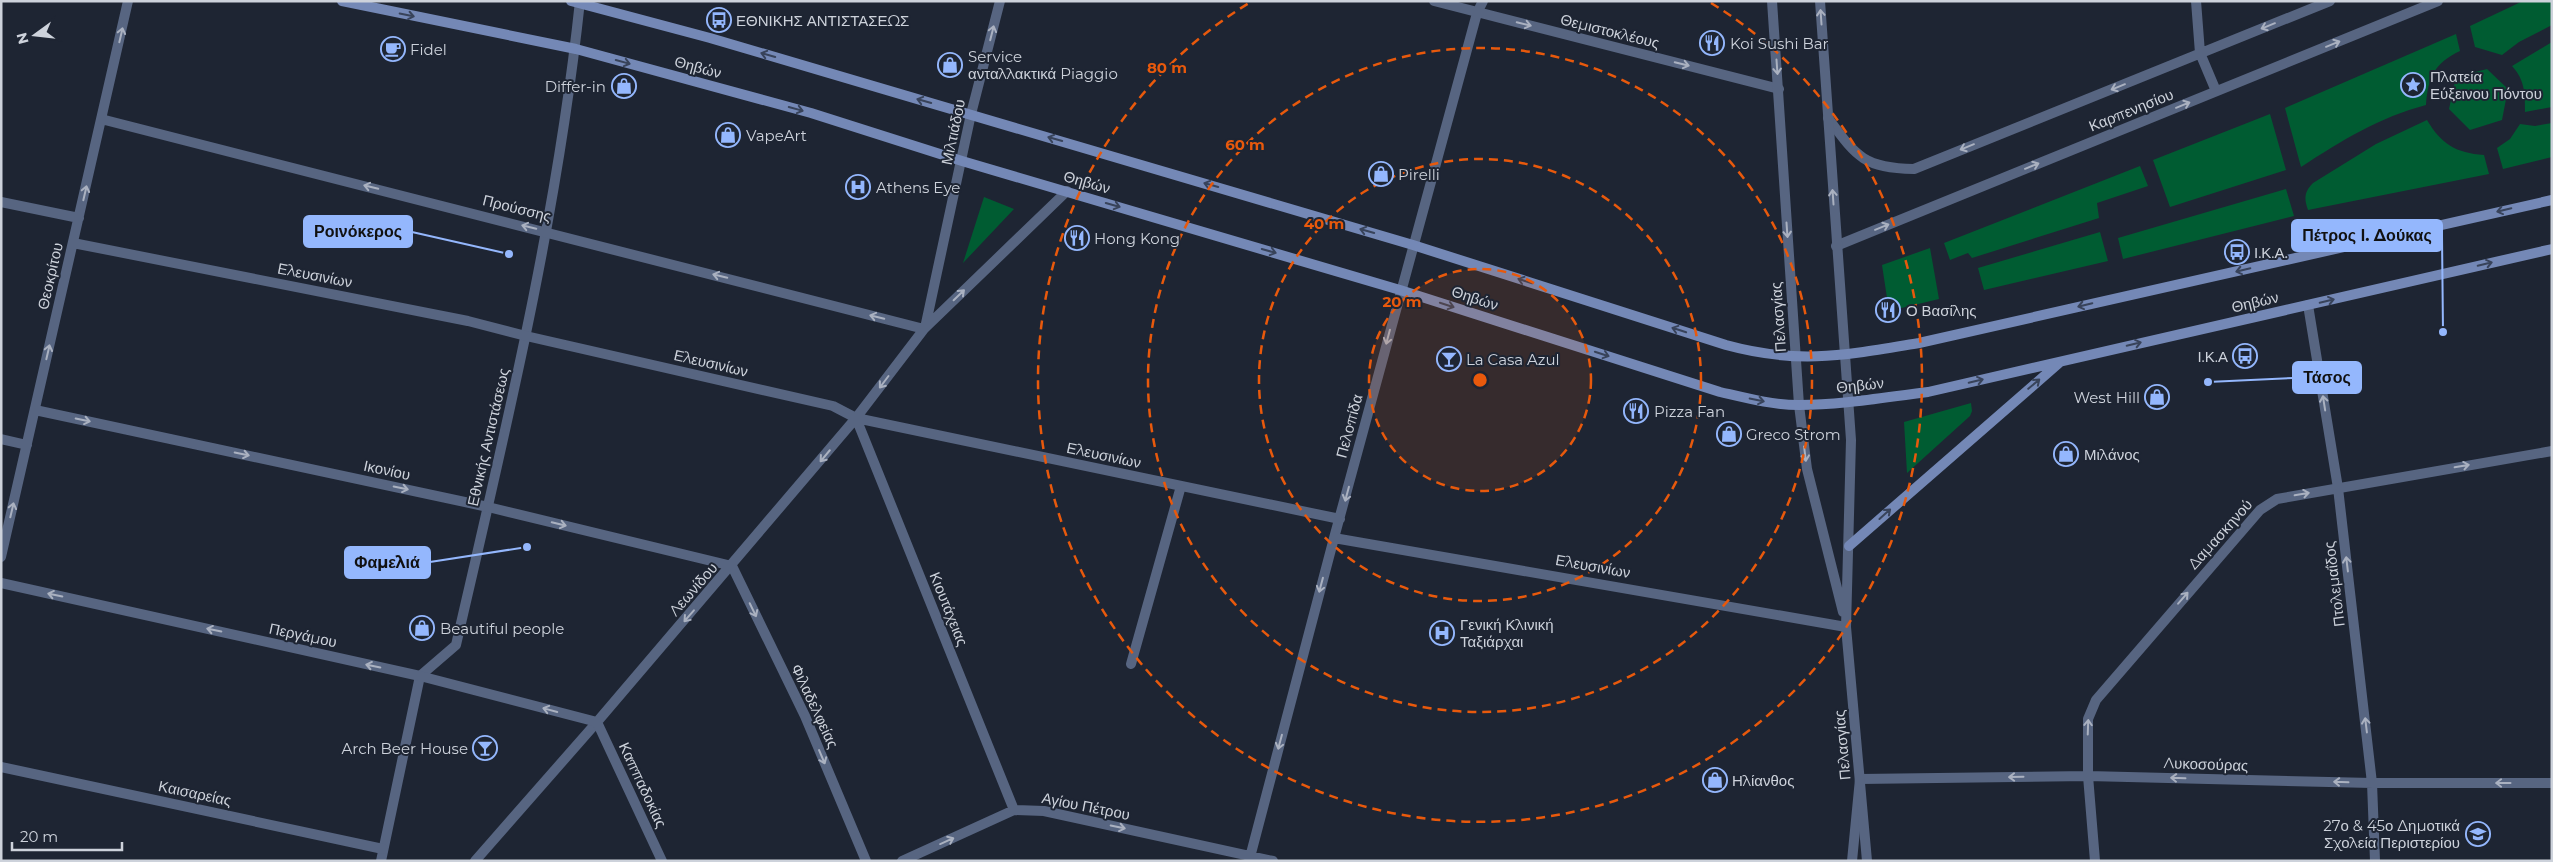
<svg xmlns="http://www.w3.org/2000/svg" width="2553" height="862" font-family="Montserrat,sans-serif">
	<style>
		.green { fill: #005c32 }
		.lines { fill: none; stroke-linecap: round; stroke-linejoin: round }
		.pedestrian { stroke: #576581; stroke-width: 10 }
		.minor { stroke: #576581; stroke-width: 10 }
		.tertiary { stroke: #576581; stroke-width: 10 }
		.secondary { stroke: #7488b6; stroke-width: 10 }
		.oneway { stroke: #38435a }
		.oneway2 { stroke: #aab1c0 }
		.ring { fill: none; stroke: #e8590c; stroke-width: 2.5; stroke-dasharray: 9 6 }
		.labels { text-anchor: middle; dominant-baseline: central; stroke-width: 4; stroke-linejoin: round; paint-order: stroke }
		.poi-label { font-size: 15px; fill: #cdd2db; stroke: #1e2533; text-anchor: start }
		.street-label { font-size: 15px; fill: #cdd2db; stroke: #1e2533 }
		.centre { fill: #e8590c; stroke: #1e2533; stroke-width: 2.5 }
		.ring-label { font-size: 15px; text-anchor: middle; font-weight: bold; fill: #e8590c; stroke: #1e2533; stroke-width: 4; stroke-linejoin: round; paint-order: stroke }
		.leader { fill: none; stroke: #94b7fd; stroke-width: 2 }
		.callout-dot { fill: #94b7fd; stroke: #1e2533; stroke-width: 2 }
		.callout { fill: #94b7fd; stroke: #94b7fd; stroke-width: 2 }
		.callout-label { font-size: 16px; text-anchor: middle; font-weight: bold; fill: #111 }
	</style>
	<rect width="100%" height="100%" fill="#1e2533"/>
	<path class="green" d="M2523,1h29v24l-33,17 -17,13 -27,-8 -5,-21z
		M2456,34l4,17c-26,12 -32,27 -34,54 -46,12 -85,36 -125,62l-16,-59z
		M2552,42v65l-27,5c0,-18 0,-32 -13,-46z
		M2487,69l21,20 -6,31 -32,10 -21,-21 7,-32z
		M2270,114l16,56 -116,37 -17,-47z
		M2427,120c14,24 29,33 57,35l5,19 -181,36c-4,-11 -4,-18 5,-27l63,-39z
		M2552,123v34l-49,12 -6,-21 13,-9 10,-15 15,2z
		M2140,166l8,20 -51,17 2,15 -127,40 -4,-5 -18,7 -6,-17z
		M2286,189l8,27 -171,43 -5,-21z
		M984,197l30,12 -51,54z
		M2100,232l8,29 -124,29 -6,-22z
		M1930,248l9,51 -50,12 -7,-46z
		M1971,403l1,8 -2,5 -63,57 -3,-51z"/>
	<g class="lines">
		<path class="pedestrian" d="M381,861l39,-185 36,-31c49,-213 101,-426 124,-644
			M475,861l122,-139"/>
		<path class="minor" d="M1434,1l345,88
			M2196,1l4,52 16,38
			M1828,118c28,38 35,50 86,51l416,-168
			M101,119l823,210
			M1,202l78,16
			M73,243l395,78 58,15 307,70 23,12 484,101
			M1836,246l602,-245
			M2308,305l30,183 34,295 3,78
			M925,328l46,-214 29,-113
			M35,410l453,97 244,59
			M856,418l158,392
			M1,439l26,6
			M1334,538l512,89
			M1,557l127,-556
			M732,566l73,150 61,145
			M1,583l419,93 177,46
			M1131,664l50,-178
			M597,722l259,-304 68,-89 143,-138
			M597,722l65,139
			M1,767l382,82
			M902,861l112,-51 30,1 229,50
			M1249,861l85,-323 143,-525 6,-12
			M1852,861l8,-82 228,-3 284,7h180
			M2095,861l-7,-85v-57l8,-19 164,-190 17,-11 275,-48"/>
		<path class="tertiary" d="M1772,1l27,404 8,64 36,143
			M1820,1l31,439 -5,187 21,234"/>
		<path class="secondary" d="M342,1l234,48 235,64 151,48 438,129 320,102c26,6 52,13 79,13 43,0 87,-8 129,-13l624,-143
			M571,1l139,37 703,207 313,100c73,20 120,10 193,-2l633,-143
			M1849,546l210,-183"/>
	</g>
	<defs><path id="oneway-shaft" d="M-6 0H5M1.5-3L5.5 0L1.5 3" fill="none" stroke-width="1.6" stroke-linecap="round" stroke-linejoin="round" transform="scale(1.25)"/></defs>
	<g class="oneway">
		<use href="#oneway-shaft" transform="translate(407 15) rotate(12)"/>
		<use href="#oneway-shaft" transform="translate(768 55) rotate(-164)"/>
		<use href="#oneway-shaft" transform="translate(623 62) rotate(15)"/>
		<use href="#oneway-shaft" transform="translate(924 101) rotate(-164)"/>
		<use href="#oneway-shaft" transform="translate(796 109) rotate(15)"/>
		<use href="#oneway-shaft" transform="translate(1055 139) rotate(-164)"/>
		<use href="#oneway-shaft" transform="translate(1211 185) rotate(-164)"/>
		<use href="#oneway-shaft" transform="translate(1113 205) rotate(16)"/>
		<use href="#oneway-shaft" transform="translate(2504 210) rotate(167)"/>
		<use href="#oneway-shaft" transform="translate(1367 231) rotate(-164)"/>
		<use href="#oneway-shaft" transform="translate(1269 251) rotate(16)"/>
		<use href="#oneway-shaft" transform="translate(2485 264) rotate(-13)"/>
		<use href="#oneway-shaft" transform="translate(2243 270) rotate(167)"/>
		<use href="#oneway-shaft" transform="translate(1525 281) rotate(-162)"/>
		<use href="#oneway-shaft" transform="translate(2327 301) rotate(-13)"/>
		<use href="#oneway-shaft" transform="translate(1447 305) rotate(18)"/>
		<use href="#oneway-shaft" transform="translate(2085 305) rotate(167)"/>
		<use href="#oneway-shaft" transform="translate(1679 330) rotate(-162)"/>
		<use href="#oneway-shaft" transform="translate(2134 344) rotate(-13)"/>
		<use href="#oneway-shaft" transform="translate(1602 354) rotate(18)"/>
		<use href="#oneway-shaft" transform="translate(1976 381) rotate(-13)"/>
		<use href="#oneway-shaft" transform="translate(2034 384) rotate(-40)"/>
		<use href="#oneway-shaft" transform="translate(1757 400) rotate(12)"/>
		<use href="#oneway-shaft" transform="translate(1885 514) rotate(-42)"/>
	</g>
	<g class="oneway2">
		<use href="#oneway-shaft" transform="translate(1821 17) rotate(-94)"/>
		<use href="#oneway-shaft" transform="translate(1524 24) rotate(14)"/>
		<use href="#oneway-shaft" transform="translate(2268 26) rotate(158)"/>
		<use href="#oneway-shaft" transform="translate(992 33) rotate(-76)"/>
		<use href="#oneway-shaft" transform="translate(121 35) rotate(-77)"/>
		<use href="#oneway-shaft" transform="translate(2333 44) rotate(-22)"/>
		<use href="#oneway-shaft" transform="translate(1682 64) rotate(14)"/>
		<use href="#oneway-shaft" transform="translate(1777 67) rotate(86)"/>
		<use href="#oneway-shaft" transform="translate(2118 87) rotate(158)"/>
		<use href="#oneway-shaft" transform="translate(2183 105) rotate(-22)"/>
		<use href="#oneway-shaft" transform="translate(1967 147) rotate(158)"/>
		<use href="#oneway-shaft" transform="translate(2032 166) rotate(-22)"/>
		<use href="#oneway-shaft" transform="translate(371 187) rotate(-166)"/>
		<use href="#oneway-shaft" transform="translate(85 193) rotate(-77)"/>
		<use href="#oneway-shaft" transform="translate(1833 197) rotate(-94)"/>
		<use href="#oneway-shaft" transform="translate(529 227) rotate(-166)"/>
		<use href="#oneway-shaft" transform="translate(1882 227) rotate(-22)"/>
		<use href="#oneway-shaft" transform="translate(1787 230) rotate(86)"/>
		<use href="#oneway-shaft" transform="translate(720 276) rotate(-166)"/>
		<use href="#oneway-shaft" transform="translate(959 295) rotate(-44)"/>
		<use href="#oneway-shaft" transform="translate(877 317) rotate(-166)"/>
		<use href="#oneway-shaft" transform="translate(1388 337) rotate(105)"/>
		<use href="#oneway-shaft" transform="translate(48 352) rotate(-77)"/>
		<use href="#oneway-shaft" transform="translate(884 382) rotate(127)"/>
		<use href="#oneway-shaft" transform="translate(2324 403) rotate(-99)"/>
		<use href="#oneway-shaft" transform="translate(83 420) rotate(12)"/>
		<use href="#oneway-shaft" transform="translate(242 454) rotate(12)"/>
		<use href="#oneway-shaft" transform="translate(1805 454) rotate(83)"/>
		<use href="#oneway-shaft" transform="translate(825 456) rotate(130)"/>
		<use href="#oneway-shaft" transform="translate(2462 466) rotate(-10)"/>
		<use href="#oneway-shaft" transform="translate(401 488) rotate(12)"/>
		<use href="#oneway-shaft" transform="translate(1347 494) rotate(105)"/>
		<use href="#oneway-shaft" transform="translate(2302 494) rotate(-10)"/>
		<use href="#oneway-shaft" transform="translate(12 510) rotate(-77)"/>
		<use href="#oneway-shaft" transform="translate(559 524) rotate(14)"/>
		<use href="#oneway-shaft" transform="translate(2347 564) rotate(-97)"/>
		<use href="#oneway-shaft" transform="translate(1321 585) rotate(105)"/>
		<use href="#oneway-shaft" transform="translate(55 595) rotate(-168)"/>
		<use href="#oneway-shaft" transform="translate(2183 598) rotate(-49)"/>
		<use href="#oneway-shaft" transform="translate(753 610) rotate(64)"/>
		<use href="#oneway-shaft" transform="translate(689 616) rotate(131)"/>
		<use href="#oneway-shaft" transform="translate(214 630) rotate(-168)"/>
		<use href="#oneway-shaft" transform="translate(373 666) rotate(-168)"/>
		<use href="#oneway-shaft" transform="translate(550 710) rotate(-165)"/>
		<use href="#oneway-shaft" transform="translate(2366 725) rotate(-97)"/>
		<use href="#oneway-shaft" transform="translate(2088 727) rotate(-88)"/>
		<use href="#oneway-shaft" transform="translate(1280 742) rotate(105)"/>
		<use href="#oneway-shaft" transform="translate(822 757) rotate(67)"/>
		<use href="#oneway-shaft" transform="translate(2016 777) rotate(179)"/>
		<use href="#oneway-shaft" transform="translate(2178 778) rotate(-178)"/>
		<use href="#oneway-shaft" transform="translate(2341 782) rotate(-178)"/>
		<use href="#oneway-shaft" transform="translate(2503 783) rotate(180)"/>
		<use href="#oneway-shaft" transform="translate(1118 827) rotate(12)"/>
		<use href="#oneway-shaft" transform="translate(947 841) rotate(-24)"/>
	</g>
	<circle cx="1480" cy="380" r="111" fill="#e8590c" fill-opacity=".12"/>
	<g class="ring">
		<circle cx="1480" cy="380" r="111"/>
		<circle cx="1480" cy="380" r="221"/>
		<circle cx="1480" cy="380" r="332"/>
		<path d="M1711 3A442 442 0 1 1 1249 3"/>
	</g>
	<defs>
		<symbol id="bus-ring" viewBox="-11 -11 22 22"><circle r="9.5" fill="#1e2533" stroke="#94b7fd" stroke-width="1.5"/><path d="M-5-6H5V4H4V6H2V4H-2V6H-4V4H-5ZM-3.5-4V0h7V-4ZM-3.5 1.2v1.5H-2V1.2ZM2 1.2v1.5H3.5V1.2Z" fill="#94b7fd"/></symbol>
		<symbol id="restaurant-ring" viewBox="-11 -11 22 22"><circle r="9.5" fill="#1e2533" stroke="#94b7fd" stroke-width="1.5"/><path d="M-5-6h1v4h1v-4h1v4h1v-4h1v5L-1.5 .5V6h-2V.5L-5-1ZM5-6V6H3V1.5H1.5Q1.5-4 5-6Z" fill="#94b7fd"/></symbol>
		<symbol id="cafe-ring" viewBox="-11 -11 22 22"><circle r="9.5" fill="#1e2533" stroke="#94b7fd" stroke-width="1.5"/><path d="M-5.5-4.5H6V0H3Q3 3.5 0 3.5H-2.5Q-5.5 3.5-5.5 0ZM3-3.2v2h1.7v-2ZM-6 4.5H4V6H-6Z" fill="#94b7fd"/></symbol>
		<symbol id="shop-ring" viewBox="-11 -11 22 22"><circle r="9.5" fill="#1e2533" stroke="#94b7fd" stroke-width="1.5"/><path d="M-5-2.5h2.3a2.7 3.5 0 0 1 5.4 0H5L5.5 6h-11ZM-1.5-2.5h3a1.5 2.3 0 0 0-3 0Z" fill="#94b7fd"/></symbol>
		<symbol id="sight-ring" viewBox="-11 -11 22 22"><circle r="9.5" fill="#1e2533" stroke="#94b7fd" stroke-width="1.5"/><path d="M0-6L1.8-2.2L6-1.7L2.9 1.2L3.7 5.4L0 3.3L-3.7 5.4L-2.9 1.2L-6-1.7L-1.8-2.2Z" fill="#94b7fd"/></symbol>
		<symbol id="hospital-ring" viewBox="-11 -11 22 22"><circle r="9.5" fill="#1e2533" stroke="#94b7fd" stroke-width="1.5"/><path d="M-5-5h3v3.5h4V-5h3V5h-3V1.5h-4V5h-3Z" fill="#94b7fd"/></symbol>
		<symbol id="bar-ring" viewBox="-11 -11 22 22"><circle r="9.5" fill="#1e2533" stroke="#94b7fd" stroke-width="1.5"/><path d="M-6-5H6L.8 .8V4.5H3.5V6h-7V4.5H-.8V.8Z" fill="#94b7fd"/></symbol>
		<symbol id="school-ring" viewBox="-11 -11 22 22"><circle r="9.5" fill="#1e2533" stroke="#94b7fd" stroke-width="1.5"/><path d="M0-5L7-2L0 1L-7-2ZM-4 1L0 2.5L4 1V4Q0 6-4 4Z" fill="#94b7fd"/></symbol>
	</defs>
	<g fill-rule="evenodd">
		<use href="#bus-ring" x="705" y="6" width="28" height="28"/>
		<use href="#restaurant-ring" x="1698" y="29" width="28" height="28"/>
		<use href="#cafe-ring" x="379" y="35" width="28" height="28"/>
		<use href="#shop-ring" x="936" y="51" width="28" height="28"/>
		<use href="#sight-ring" x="2399" y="71" width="28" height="28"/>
		<use href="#shop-ring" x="610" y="72" width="28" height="28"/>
		<use href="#shop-ring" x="714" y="121" width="28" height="28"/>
		<use href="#shop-ring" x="1367" y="160" width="28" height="28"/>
		<use href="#hospital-ring" x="844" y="173" width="28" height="28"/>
		<use href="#restaurant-ring" x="1063" y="224" width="28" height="28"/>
		<use href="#bus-ring" x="2223" y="238" width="28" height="28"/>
		<use href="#restaurant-ring" x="1874" y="296" width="28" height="28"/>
		<use href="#bus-ring" x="2231" y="342" width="28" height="28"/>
		<use href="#bar-ring" x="1435" y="345" width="28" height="28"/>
		<use href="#shop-ring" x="2143" y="383" width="28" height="28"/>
		<use href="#restaurant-ring" x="1622" y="397" width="28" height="28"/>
		<use href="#shop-ring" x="1715" y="420" width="28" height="28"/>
		<use href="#shop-ring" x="2052" y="440" width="28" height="28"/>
		<use href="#shop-ring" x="408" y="614" width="28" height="28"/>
		<use href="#hospital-ring" x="1428" y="619" width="28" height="28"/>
		<use href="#bar-ring" x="471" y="734" width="28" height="28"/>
		<use href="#shop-ring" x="1701" y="766" width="28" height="28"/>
		<use href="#school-ring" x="2464" y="820" width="28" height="28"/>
	</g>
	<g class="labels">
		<g class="poi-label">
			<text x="736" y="20">ΕΘΝΙΚΗΣ ΑΝΤΙΣΤΑΣΕΩΣ</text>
			<text x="1730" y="43">Koi Sushi Bar</text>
			<text x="410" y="49">Fidel</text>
			<text x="968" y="56">Service<tspan x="968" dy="17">ανταλλακτικά Piaggio</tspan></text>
			<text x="2430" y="76">Πλατεία<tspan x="2430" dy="17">Εύξεινου Πόντου</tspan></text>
			<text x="606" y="86" text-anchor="end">Differ-in</text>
			<text x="746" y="135">VapeArt</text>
			<text x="1398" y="174">Pirelli</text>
			<text x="876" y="187">Athens Eye</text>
			<text x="1094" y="238">Hong Kong</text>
			<text x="2254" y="252">Ι.Κ.Α.</text>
			<text x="1906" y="310">Ο Βασίλης</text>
			<text x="2228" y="356" text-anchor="end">Ι.Κ.Α</text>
			<text x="1466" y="359">La Casa Azul</text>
			<text x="2140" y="397" text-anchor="end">West Hill</text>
			<text x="1654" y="411">Pizza Fan</text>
			<text x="1746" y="434">Greco Strom</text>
			<text x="2084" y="454">Μιλάνος</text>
			<text x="1460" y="624">Γενική Κλινική<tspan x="1460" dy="17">Ταξιάρχαι</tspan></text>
			<text x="440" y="628">Beautiful people</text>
			<text x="468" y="748" text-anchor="end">Arch Beer House</text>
			<text x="1732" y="780">Ηλίανθος</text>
			<text x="2460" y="825" text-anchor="end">27ο &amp; 45ο Δημοτικά<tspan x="2460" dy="17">Σχολεία Περιστερίου</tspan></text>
		</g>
		<g class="street-label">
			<text transform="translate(1610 31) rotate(14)">Θεμιστοκλέους</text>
			<text transform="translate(698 67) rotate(15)">Θηβών</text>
			<text transform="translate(2131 110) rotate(-22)">Καρπενησίου</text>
			<text transform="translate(953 132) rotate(-78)">Μιλτιάδου</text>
			<text transform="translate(1087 182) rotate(16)">Θηβών</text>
			<text transform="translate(517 208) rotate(14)">Προύσσης</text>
			<text transform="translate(315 275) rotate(11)">Ελευσινίων</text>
			<text transform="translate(50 276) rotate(-77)">Θεοκρίτου</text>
			<text transform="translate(1475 298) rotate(18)">Θηβών</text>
			<text transform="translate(2255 302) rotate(-13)">Θηβών</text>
			<text transform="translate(1778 317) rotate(-94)">Πελασγίας</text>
			<text transform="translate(711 363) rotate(13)">Ελευσινίων</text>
			<text transform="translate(1860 385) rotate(-6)">Θηβών</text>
			<text transform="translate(1349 426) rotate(-75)">Πελοπίδα</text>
			<text transform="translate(488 437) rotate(-77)">Εθνικής Αντιστάσεως</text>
			<text transform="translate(1104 455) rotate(12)">Ελευσινίων</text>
			<text transform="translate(387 470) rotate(12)">Ικονίου</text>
			<text transform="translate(2220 534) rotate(-48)">Δαμασκηνού</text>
			<text transform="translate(1593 566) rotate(10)">Ελευσινίων</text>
			<text transform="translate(2334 584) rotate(-97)">Πτολεμαΐδος</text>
			<text transform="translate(693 589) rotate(-49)">Λεωνίδου</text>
			<text transform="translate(949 609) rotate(68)">Κιουτάχειας</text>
			<text transform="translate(303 635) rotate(12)">Περγάμου</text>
			<text transform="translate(815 706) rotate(65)">Φιλαδελφείας</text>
			<text transform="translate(1842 745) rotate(-95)">Πελασγίας</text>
			<text transform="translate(2206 764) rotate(2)">Λυκοσούρας</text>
			<text transform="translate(643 785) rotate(65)">Καππαδοκίας</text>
			<text transform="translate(195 793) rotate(12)">Καισαρείας</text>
			<text transform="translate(1086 806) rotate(11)">Αγίου Πέτρου</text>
		</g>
	</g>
	<circle cx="1480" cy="380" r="8" class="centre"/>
	<g class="ring-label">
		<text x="1167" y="73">80 m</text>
		<text x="1245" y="150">60 m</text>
		<text x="1324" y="229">40 m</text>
		<text x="1402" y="307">20 m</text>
	</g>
	<path class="leader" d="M509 254L412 232M2443 332L2442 236M2208 382L2293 378M527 547L430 562"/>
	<g class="callout-dot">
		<circle cx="509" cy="254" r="5"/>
		<circle cx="2443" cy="332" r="5"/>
		<circle cx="2208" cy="382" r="5"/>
		<circle cx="527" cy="547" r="5"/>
	</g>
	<g class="callout">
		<rect x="304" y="216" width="108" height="31" rx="5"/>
		<rect x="2292" y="220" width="150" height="31" rx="5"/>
		<rect x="2293" y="362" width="68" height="31" rx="5"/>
		<rect x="345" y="547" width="85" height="31" rx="5"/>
	</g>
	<g class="callout-label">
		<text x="358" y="237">Ροινόκερος</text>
		<text x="2367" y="241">Πέτρος Ι. Δούκας</text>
		<text x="2327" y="383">Τάσος</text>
		<text x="387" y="568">Φαμελιά</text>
	</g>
	<rect width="2553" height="862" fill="none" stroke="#cdd2db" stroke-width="5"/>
	<g transform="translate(35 35) rotate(255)" stroke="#1e2533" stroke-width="4" paint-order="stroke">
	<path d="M0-4L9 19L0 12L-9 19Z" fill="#cdd2db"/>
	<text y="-8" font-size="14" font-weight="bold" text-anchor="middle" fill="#cdd2db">N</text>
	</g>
	<path d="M12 842v8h110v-8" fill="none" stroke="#cdd2db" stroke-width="2.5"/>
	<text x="20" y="842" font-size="15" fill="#cdd2db" stroke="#1e2533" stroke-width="4" paint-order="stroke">20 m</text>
</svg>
